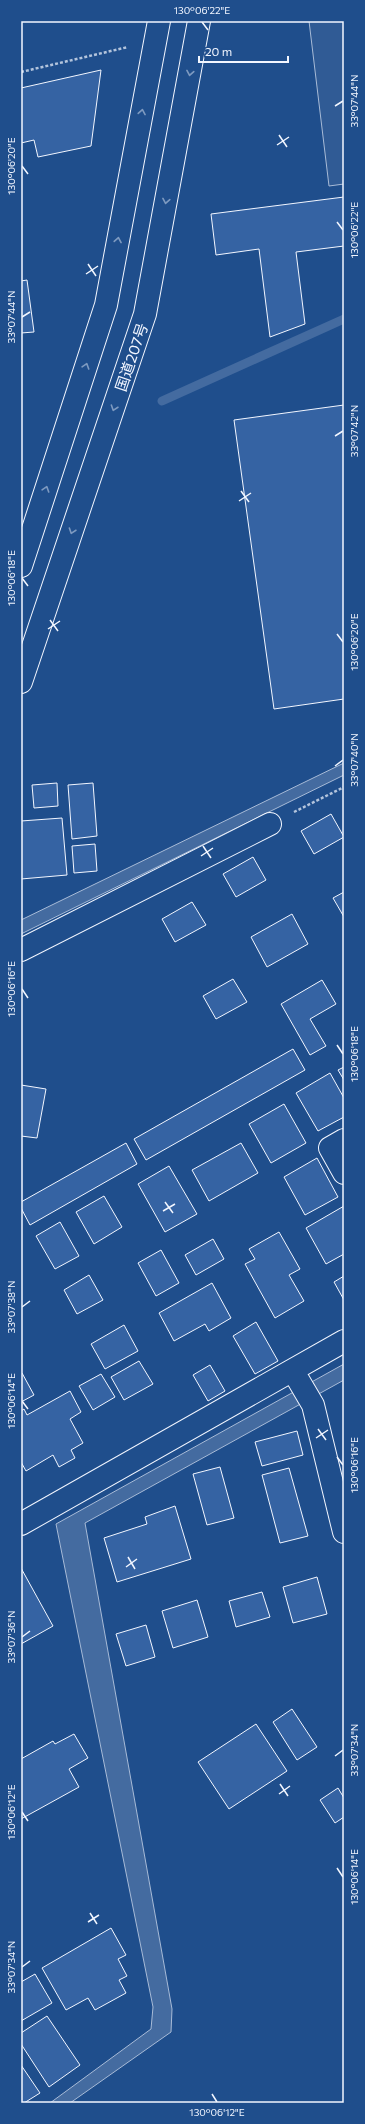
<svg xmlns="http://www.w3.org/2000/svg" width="365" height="2124" font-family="Commissioner,'Noto Sans JP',sans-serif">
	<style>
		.green { fill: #305b95; stroke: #a8bbd7 }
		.water { fill: #446ba0; stroke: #a8bbd7 }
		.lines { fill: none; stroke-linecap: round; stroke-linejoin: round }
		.stream { stroke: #446ba0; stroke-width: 9 }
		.building { fill: #3563a3; stroke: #f2f6ff }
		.minor-casing { stroke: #f2f6ff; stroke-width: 24 }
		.highway-casing { stroke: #f2f6ff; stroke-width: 24 }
		.path { stroke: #b3c4dc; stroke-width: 2.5; stroke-dasharray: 3 2; stroke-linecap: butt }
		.minor { stroke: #1f4e8c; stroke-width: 22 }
		.highway { stroke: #1f4e8c; stroke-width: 22 }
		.oneway { stroke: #7e9ac0 }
		.ticks { fill: none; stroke: #f2f6ff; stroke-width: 1.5 }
		.labels { text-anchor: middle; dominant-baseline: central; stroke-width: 3; stroke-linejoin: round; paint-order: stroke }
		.street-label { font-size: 15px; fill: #f2f6ff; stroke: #1f4e8c }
		.neatline { fill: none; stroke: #f2f6ff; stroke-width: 1.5 }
		.ticks-label { font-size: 10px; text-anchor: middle; fill: #f2f6ff }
	</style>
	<rect width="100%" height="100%" fill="#1f4e8c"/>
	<path class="green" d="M309,21h35v163l-15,2z"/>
	<path class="water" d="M344,763v12l-323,159v-14z
		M344,1364v16l-259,143 87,486 -1,23 -101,71h-20l101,-74 2,-22 -97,-483z"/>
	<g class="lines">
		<path class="stream" d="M162,401l182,-82"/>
	</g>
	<path class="building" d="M101,70l-10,76 -53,11 -4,-17 -13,3v-55z
		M344,197v49l-48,6 9,72 -35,13 -11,-88 -43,6 -5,-41z
		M27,280l7,52 -13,1v-52z
		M344,405v294l-70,10 -40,-289z
		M57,783l1,23 -24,2 -2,-23z
		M93,783l4,53 -25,3 -4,-54z
		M331,814l13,23 -30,17 -13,-23z
		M62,818l5,57 -46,4v-58z
		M95,844l2,27 -23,2 -2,-27z
		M253,857l13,23 -30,17 -13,-23z
		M344,892v25l-11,-19z
		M192,902l14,23 -31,17 -13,-23z
		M292,914l16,30 -41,23 -16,-30z
		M233,979l14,23 -31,17 -13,-23z
		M322,980l14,24 -26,15 16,27 -16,9 -29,-51z
		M293,1049l12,21 -159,90 -12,-21z
		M344,1067v13l-6,-10z
		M330,1073l14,25v19l-26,14 -22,-38z
		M21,1085l25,4 -9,49 -16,-2z
		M284,1104l22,39 -35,20 -22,-39z
		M126,1143l11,21 -107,61 -9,-17v-6z
		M241,1143l17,30 -49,28 -17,-31z
		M317,1158l21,39 -33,18 -21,-38z
		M169,1166l28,48 -32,18 -27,-48z
		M104,1196l18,31 -28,17 -18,-32z
		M344,1206v48l-18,10 -20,-36z
		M60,1222l19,34 -24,13 -19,-33z
		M279,1232l21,37 -11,6 15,26 -29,17 -30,-54 10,-5 -6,-10z
		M213,1239l11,20 -28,16 -11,-20z
		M161,1250l18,33 -23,13 -18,-33z
		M89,1275l14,25 -26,14 -13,-24z
		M344,1276v24l-10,-18z
		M212,1283l19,35 -22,13 -4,-7 -31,17 -15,-28z
		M256,1322l22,39 -23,13 -22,-38z
		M124,1325l14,26 -33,18 -14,-25z
		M139,1361l14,23 -29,16 -13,-23z
		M210,1365l15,26 -17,10 -15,-26z
		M22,1373l12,22 -13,7v-28z
		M101,1374l14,23 -22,13 -14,-24z
		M70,1391l11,21 -11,7 13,24 -12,7 4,8 -16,9 -6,-12 -27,16 -5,-9v-51l3,-2 3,6z
		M297,1431l6,24 -41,11 -7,-24z
		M220,1467l14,51 -27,7 -14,-51z
		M289,1468l19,68 -28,7 -18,-68z
		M175,1506l16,53 -74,23 -13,-44 43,-14 -2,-7z
		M21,1568l32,58 -32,18z
		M317,1577l10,37 -34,9 -10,-36z
		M262,1592l8,25 -34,10 -7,-26z
		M197,1600l11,37 -35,11 -11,-37z
		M146,1625l9,32 -29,9 -10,-32z
		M292,1709l25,38 -20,13 -24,-38z
		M256,1724l31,47 -58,38 -31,-47z
		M74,1734l14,24 -19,11 10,18 -58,32v-60l32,-18 2,3z
		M338,1788l6,10v19l-9,6 -15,-23z
		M111,1928l15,27 -8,4 9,17 -8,4 7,13 -31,17 -7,-12 -22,12 -24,-42z
		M35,1974l17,29 -31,18v-39z
		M47,2016l33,49 -31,22 -28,-43v-11z
		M21,2065l19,28 -16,10h-3z"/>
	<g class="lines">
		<defs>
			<path id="minor" d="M21,950l249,-126
				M344,1140l-14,8 14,25
				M293,1371l20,34 31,127
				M21,1524l323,-183"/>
			<path id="highway" d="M21,566l85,-261 53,-284
				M21,682l124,-368 54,-293"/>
		</defs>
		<use href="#minor" class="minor-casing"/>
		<use href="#highway" class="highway-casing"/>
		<path class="path" d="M21,72l107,-25
			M294,812l50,-25"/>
		<use href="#minor" class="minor"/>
		<use href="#highway" class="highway"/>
	</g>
	<defs><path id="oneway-chevron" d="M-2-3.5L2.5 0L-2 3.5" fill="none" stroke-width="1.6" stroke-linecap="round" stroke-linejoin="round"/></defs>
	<g class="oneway">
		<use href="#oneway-chevron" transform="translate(190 73) rotate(100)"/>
		<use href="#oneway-chevron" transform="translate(142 112) rotate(-80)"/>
		<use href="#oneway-chevron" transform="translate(166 201) rotate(100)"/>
		<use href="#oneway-chevron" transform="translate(118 240) rotate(-80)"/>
		<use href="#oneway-chevron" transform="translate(86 366) rotate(-72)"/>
		<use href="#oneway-chevron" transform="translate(114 408) rotate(109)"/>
		<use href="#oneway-chevron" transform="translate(46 489) rotate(-72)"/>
		<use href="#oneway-chevron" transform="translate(72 531) rotate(109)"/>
	</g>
	<path class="ticks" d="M202,22l6,8M335,106l8,-5M279,135l8,12M277,145l12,-8M22,166l6,8M337,222l6,8M88,264l8,12M86,274l12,-8M22,317l8,-5M335,436l8,-5M241,491l8,11M239,501l12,-8M22,578l6,8M50,620l8,11M48,629l12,-8M337,634l6,8M335,766l8,-6M203,846l8,12M201,856l12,-8M22,989l6,9M337,1045l6,9M165,1202l8,11M163,1211l12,-7M22,1307l8,-6M22,1401l6,8M318,1429l8,11M316,1438l12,-8M337,1457l6,8M128,1557l7,12M126,1567l11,-8M22,1637l8,-6M335,1756l8,-6M280,1784l8,12M279,1794l11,-8M22,1812l6,9M337,1868l6,9M90,1913l7,11M88,1922l11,-7M22,1967l8,-6M212,2094l5,8"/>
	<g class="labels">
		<g class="street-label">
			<text transform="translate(131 357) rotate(-71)">国道207号</text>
		</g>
	</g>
	<rect width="365" height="2124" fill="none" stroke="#1f4e8c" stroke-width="44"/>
	<path d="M199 56v6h89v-6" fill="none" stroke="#f2f6ff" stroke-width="2"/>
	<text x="205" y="56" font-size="12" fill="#f2f6ff" stroke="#1f4e8c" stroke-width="3" paint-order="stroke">20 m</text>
	<rect x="22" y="22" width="321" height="2080" class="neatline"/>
	<g class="ticks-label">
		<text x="202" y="14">130°06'22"E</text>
		<text transform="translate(354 101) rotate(-90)" y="4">33°07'44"N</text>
		<text transform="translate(11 166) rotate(-90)" y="4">130°06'20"E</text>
		<text transform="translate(354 230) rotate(-90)" y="4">130°06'22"E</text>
		<text transform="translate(11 317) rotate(-90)" y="4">33°07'44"N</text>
		<text transform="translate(354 431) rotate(-90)" y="4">33°07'42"N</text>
		<text transform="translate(11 578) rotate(-90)" y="4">130°06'18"E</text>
		<text transform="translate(354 642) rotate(-90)" y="4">130°06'20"E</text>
		<text transform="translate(354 760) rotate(-90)" y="4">33°07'40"N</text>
		<text transform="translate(11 989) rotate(-90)" y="4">130°06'16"E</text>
		<text transform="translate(354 1054) rotate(-90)" y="4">130°06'18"E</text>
		<text transform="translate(11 1307) rotate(-90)" y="4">33°07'38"N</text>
		<text transform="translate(11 1401) rotate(-90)" y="4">130°06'14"E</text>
		<text transform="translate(354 1465) rotate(-90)" y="4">130°06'16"E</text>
		<text transform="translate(11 1637) rotate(-90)" y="4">33°07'36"N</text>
		<text transform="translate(354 1750) rotate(-90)" y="4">33°07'34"N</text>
		<text transform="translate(11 1812) rotate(-90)" y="4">130°06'12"E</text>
		<text transform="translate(354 1877) rotate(-90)" y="4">130°06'14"E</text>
		<text transform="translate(11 1967) rotate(-90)" y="4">33°07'34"N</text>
		<text x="217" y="2116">130°06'12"E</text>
	</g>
</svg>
